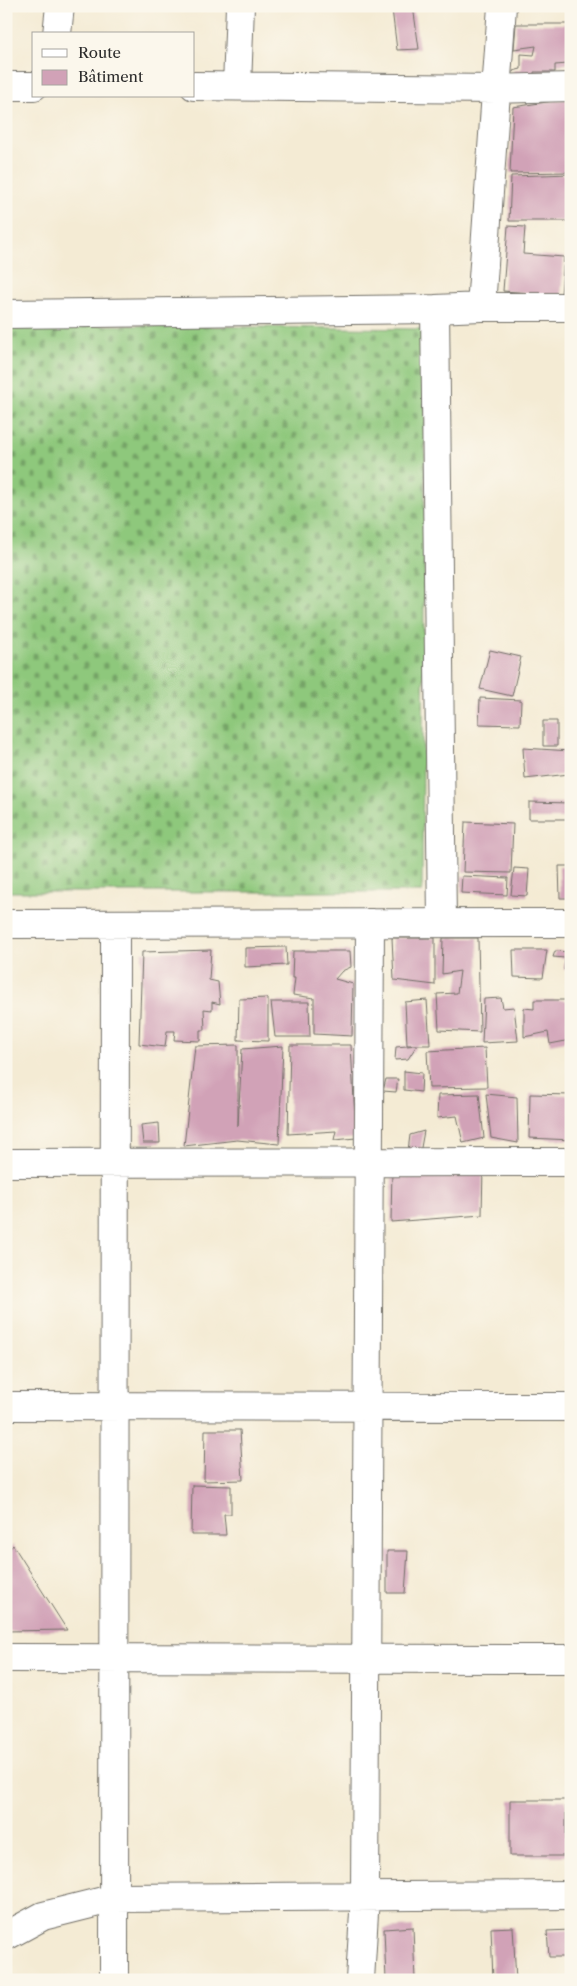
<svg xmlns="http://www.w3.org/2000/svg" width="577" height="1986" font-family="'Libre Caslon Text',serif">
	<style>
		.cemetery { fill: url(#cemetery-stones); stroke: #5c7a54 }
		.building { fill: #d1a2b7 }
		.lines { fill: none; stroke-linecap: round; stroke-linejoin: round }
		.minor-casing { stroke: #716e66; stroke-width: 30 }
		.minor { stroke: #fff; stroke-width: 28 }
	</style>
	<defs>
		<pattern id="cemetery-stones" width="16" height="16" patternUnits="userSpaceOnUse" patternTransform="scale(1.25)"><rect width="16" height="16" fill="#8ec87c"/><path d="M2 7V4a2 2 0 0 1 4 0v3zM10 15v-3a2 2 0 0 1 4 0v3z" fill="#74a366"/></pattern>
	</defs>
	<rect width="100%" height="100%" fill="#fbf7ec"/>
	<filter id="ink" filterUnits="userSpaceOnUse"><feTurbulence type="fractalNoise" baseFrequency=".02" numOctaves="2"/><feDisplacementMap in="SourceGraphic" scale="10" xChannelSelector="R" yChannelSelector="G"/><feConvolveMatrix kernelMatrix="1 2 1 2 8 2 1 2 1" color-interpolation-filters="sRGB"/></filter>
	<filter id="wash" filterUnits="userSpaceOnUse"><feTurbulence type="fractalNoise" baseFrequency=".0096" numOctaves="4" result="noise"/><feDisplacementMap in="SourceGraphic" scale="20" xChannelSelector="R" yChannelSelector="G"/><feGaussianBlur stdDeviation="1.12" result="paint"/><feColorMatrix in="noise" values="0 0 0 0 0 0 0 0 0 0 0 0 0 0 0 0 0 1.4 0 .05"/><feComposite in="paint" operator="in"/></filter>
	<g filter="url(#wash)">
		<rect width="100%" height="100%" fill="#f4ebd4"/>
		<path class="cemetery" d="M6,324l420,5 -4,563h-416z"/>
		<g id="blocks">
			<path class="building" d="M403,6h10l6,43 -22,1 -5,-41z
				M516,24h55l-3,40 -13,1v7h-21l1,11 -21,-3 -1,-9 8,-2v-15l13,1 2,-9 -22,3z
				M567,99l4,29v44l-61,1 3,-66z
				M571,174v47h-62l2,-45z
				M508,226l17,1 -2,27 41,3 -3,38 -58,-4z
				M490,650l31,7 -9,39 -32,-7z
				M480,698l41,2 -1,25 -41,-1z
				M543,721h14v25h-14z
				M523,748l48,3v30h-2v-7l-44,5z
				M529,802l42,1v16h-42z
				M465,822l48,2 -2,49 -48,-1z
				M559,866h11l1,32h-11z
				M514,868l15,1 -2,27 -16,-1z
				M462,876l46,2 -1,17 -46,-2z
				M392,938h43v47l-41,-5z
				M443,938h35l2,94 -41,-2 -2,-36 20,-1 3,-22 -18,3z
				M286,947l1,18 -42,2v-19z
				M211,950l-2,30 9,2 2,22 -8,-2v8l-8,-1 1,21h-5v11l-26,-1 1,-9h-8l-2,16 -26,-3 3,-92z
				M513,950h34l-4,28 -29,-1z
				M293,951h57l1,16 -9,4 -7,8 18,5 -1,52 -38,-2v-36l-21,-3 2,-17h-3z
				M555,951l16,1v17l-7,1 1,-12 -12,-1z
				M268,998v43l-30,-1 1,-41z
				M501,998l2,10 11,-1 4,34 -36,2 2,-44z
				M427,1000l3,45h-23l-2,-43z
				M534,1000h37v40l-21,4 -2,-12 -24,5v-29l10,1z
				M271,1002h38l1,35h-35z
				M238,1045v81l4,-77 41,-3 -4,98 -42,-4 -53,6 11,-100z
				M290,1045h61l5,93 -22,2 2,-9 -48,3z
				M417,1045l-9,14 -13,1 1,-13z
				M485,1048l2,39 -58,1 -2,-37z
				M404,1071l18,2 -1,19 -17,-2z
				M386,1079h12l-2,13 -13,-1z
				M479,1094l5,44 -21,5 -6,-27 -20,2 1,-23z
				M486,1094l31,3 1,46 -27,-5z
				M530,1094l41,1v45l-42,-2z
				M159,1123l1,20h-17l-2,-18z
				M424,1131l-4,22 -12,-2 2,-16z
				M483,1168l-1,47 -91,7 1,-53z
				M205,1430h35l3,50 -39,1z
				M192,1485l39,1v28h-7l2,21h-35z
				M13,1545l54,85 -61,1v-78z
				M387,1551h21l-3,42h-18z
				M510,1800h56v56h-56z
				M413,1927l2,53h-29l-2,-51z
				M513,1927l3,53h-23l-2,-52z
				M571,1930v42h-2l-1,-15h-19l-2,-26z"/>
		</g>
	</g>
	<g filter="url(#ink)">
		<use href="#blocks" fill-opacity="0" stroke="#716e66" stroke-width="1"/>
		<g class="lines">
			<defs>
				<path id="minor" d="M57,34l3,-28
					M6,86h28
					M194,86l303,3 74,-2
					M237,86l3,-80
					M481,307l21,-301
					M435,309l7,614
					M6,314l429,-5 46,-2h90
					M6,924l565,-1
					M6,1163l565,-1
					M6,1406l565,1
					M6,1658l565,1
					M6,1936l37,-20 72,-18 456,-3
					M114,1980l1,-1056
					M360,1980l5,-84 5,-973"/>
			</defs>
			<use href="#minor" class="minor-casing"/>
			<use href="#minor" class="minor"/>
		</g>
	</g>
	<rect width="577" height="1986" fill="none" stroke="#fbf7ec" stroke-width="25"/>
	<rect x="32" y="32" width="162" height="65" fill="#fbf7ec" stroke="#a8a59f"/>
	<rect x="42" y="49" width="25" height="8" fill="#ffffff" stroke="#a8a59f"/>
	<text x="78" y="58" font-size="15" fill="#2b2b2b">Route</text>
	<rect x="42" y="70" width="25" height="15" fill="#d1a2b7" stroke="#a8a59f"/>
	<text x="78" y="82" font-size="15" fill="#2b2b2b">Bâtiment</text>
</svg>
